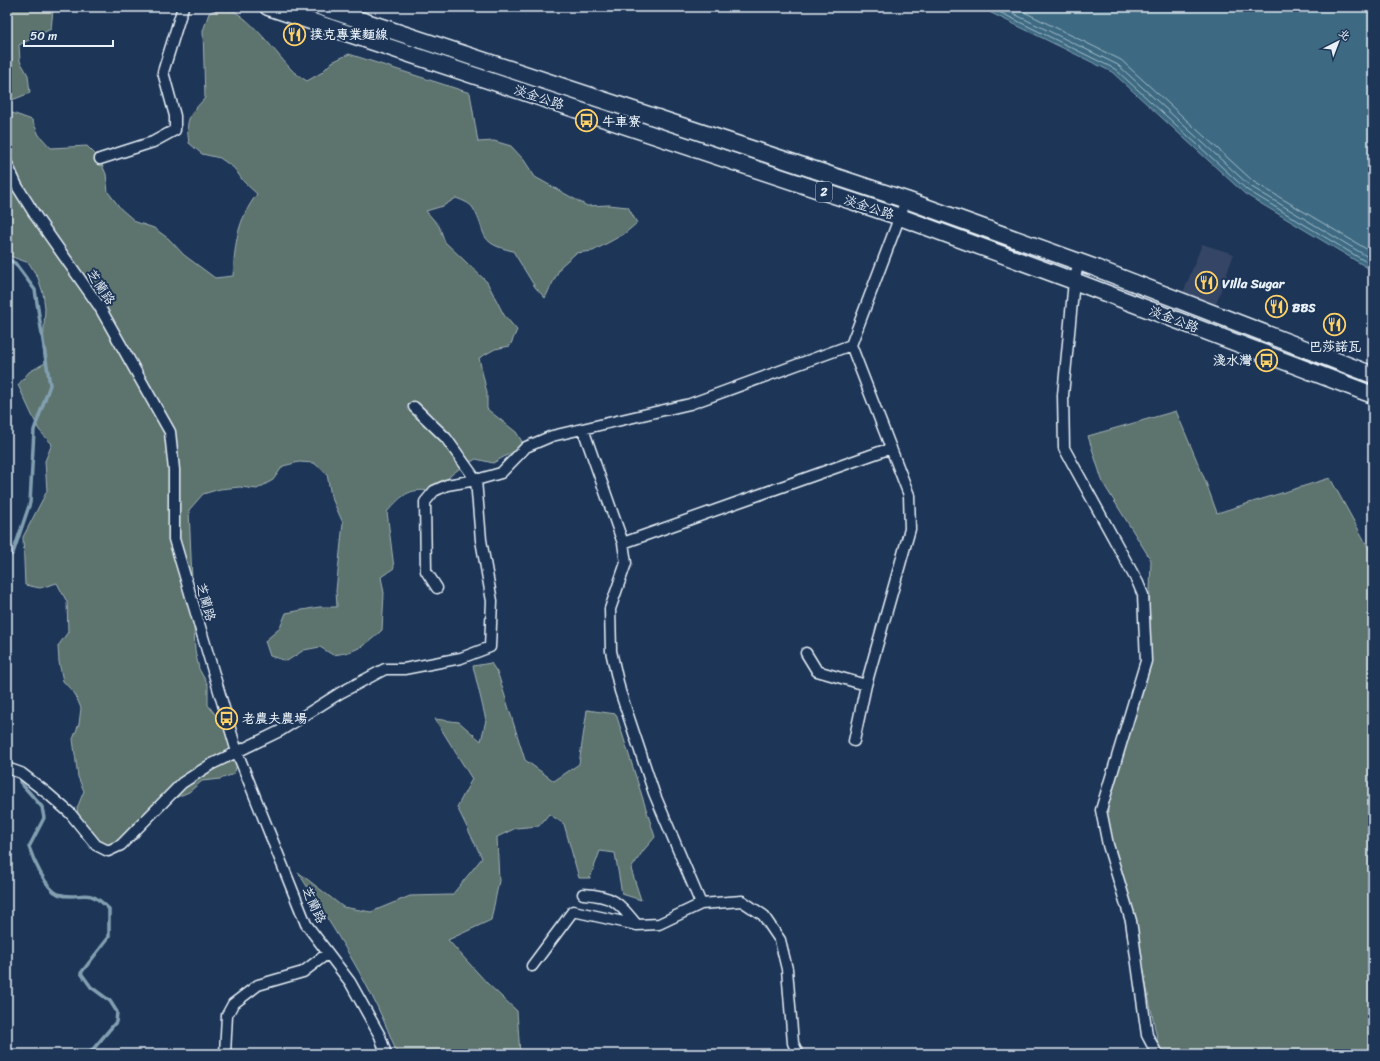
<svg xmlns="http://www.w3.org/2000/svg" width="1380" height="1061" font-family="Sriracha,'LXGW WenKai TC',sans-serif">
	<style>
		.built { fill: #344465 }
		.green { fill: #5d736e; stroke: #a2b2b3 }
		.water { fill: #3e6a82; stroke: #82a0b1 }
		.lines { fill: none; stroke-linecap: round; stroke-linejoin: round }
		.shore { stroke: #a4bbc9; stroke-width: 1 }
		.stream { stroke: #82a0b1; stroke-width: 3.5 }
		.street-casing { stroke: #e8f1f8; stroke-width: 13 }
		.primary-casing { stroke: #e8f1f8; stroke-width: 19 }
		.street { stroke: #1d3557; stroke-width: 10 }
		.primary { stroke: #1d3557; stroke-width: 16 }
		.labels { text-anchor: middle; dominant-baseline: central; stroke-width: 4; stroke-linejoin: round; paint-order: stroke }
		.shield { fill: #1d3557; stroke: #abb9c8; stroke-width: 1 }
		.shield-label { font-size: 12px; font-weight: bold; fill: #e8f1f8 }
		.poi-label { font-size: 13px; font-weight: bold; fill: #e8f1f8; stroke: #1d3557; text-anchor: start }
		.street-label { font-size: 13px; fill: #e8f1f8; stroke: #1d3557 }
	</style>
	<rect width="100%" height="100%" fill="#1d3557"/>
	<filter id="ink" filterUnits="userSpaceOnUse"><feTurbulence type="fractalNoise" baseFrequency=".025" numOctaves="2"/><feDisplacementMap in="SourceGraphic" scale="8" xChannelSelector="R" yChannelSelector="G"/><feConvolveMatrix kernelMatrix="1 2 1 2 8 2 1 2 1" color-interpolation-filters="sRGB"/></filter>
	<g filter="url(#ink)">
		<path class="built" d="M1202,244l32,10 -18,50 -33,-11z"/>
		<path class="green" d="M7,7h46v3l-2,19 -32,16 1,16 8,14 2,18 -23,9z
			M221,7c22,0 54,45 69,61 4,5 11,9 17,13l14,-8 11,-11 17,-8 121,39 8,49 16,-1 17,5 13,14 11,17 52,29 22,-1 19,2 9,16 -13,11 -31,17 -17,2 -15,13 -16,32 -10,-11 -22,-36c-37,-8 -25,-18 -40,-43 -3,-5 -12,-8 -17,-10l-13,8 -17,5 13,15 6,16 42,40 17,33 13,15 -7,16 -15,3 -16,9 8,35v16l29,23 12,19 -19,3 -16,9 -17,-4c-17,9 -29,17 -40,33 -26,-5 -32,1 -49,20l7,56 -13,9 3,16 -2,37c-17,16 -25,22 -49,25l-13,-8 -16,3 -17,11 -17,-5 -5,-15 15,-13 6,-15 33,-6h18l-1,-16 7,-68 -12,-27 -4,-22 -13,-11 -15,-1 -16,4 -10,14 -16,9 -17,-2 -20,2 -17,5 -14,16 6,140 4,19 9,16v20l13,17 16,15 3,19 -6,18 -14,5 -18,2 -13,11 -33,14 -19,33 -35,7 -23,-24 -2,-14 7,-17 -6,-14 -5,-38 6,-15 2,-16 -6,-14 -12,-13 -4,-19 -1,-16 10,-14 -1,-30 -10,-19 -17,5 -15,-3 -2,-48 24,-46 -2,-30 7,-17 -13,-14 -21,-45 11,-13 16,-9 -2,-15 2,-40 -2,-15 -5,-15 -9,-15 -22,-8v-144l25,9 7,15 12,13 36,-2 12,12 7,16 2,18 13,17 15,13 18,6 15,11 15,16 31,23 18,-2c2,-33 4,-55 24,-82l-13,-12 -10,-14 -14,-10 -18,-4 -13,-11c-4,-25 0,-27 16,-45l-2,-67 6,-18z
			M1176,411l29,69 12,33 113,-35 43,78v498h-206l-8,-6 -20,-97 -32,-133 9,-72 32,-99 3,-87 -48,-77 -15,-47z
			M491,663l7,11 27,86 29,21 25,-17 8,-54 29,4 39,123 -12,14 -12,18 10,31 -19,-6 -7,-41 -15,-2 -10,27h-11l-15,-54 -15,-10 -10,12 -23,2 -19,9 2,44 -8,39 -43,20 39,43 30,28 3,43h-123c-23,-66 -63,-124 -99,-182l45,35 28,5 39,-16 42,-1 30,-37 -25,-51 15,-28 -37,-60 24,3 22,19 5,-21 -13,-54z"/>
		<path class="water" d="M979,7h394v264l-128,-77 -133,-122z"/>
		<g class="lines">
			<path class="shore" d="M989,7l126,62 132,121 126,76
				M1000,7l118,58 132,121 123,74
				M1014,7l107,53 133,122 119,71"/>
			<path class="stream" d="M7,259l8,4 20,27 15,95 -16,45 -4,73 -17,50 -6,5
				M20,782l22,25 2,11 -15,29c4,12 17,42 29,47 24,8 27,-10 51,15v28l-28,36 10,14 19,14 7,11 -1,10 -27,32"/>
			<defs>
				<path id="street" d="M100,159l53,-17 22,-12v-14l-12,-44 20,-65
					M7,164l10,22 20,32 62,88 71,126 4,38v69l63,213 69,172 44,58 30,54 6,18
					M1079,262l-5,19 -11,114 1,53 74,135 5,12 3,66 -45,149 7,35 23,76 16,114 10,19
					M851,345l58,150 1,34 -44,156 -12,56
					M623,543l268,-95
					M437,588l-11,-17 -1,-69 9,-11 13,-6 29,-5 25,-7 25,-26 26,-11 138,-32 161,-59 55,-145
					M806,653l11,18 49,14
					M7,768l14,5 26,20 23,20 26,32 12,6 13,-6 61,-62 28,-18 70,-34 60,-38 45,-24h19l57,-11 29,-11 2,-46 -11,-61 -5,-60 -30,-42 -32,-31
					M583,894c31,2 35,8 54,31
					M701,904l41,-3 21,14 17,25 7,29 6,74 5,11
					M532,966l41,-55 64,14 22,-1 42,-20 -47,-111 -34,-102 -9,-40 -1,-42 16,-46 -3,-20 -40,-114
					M225,1054l2,-39 6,-11 25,-19 45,-13 25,-19"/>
				<path id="primary" d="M268,7l632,210 174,64 299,114
					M321,7l585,193 187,67 280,108"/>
			</defs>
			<use href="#street" class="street-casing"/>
			<use href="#primary" class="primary-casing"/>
			<use href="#street" class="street"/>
			<use href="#primary" class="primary"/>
		</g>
	</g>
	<defs>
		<symbol id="restaurant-ring" viewBox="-11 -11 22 22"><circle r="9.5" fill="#1d3557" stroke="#ffd166" stroke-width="1.5"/><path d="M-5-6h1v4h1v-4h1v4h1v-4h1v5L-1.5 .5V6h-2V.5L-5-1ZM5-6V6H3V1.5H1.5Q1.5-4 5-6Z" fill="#ffd166"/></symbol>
		<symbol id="bus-ring" viewBox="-11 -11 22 22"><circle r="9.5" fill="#1d3557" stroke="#ffd166" stroke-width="1.5"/><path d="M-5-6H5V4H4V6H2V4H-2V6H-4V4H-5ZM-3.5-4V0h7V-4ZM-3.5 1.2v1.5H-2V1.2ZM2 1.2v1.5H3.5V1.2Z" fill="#ffd166"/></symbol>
	</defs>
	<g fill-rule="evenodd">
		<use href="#restaurant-ring" x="282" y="22" width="25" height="25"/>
		<use href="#bus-ring" x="574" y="108" width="25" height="25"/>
		<use href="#restaurant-ring" x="1194" y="270" width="25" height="25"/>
		<use href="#restaurant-ring" x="1264" y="294" width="25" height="25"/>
		<use href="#restaurant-ring" x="1322" y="312" width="25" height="25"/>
		<use href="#bus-ring" x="1254" y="348" width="25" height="25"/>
		<use href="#bus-ring" x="214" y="706" width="25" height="25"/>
	</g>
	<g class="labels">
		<rect class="shield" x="816" y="182" width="16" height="20" rx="3"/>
		<g class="shield-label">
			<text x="824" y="192">2</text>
		</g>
		<g class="poi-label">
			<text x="310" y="34">撲克專業麵線</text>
			<text x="602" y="121">牛車寮</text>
			<text x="1222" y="283">Villa Sugar</text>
			<text x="1292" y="307">BBS</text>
			<text x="1335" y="346" text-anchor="middle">巴莎諾瓦</text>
			<text x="1252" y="360" text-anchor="end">淺水灣</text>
			<text x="242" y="718">老農夫農場</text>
		</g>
		<g class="street-label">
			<text transform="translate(539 97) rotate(18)">淡金公路</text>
			<text transform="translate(869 207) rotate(18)">淡金公路</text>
			<text transform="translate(101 287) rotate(56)">芝蘭路</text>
			<text transform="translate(1174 319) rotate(21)">淡金公路</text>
			<text transform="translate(206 602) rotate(74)">芝蘭路</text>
			<text transform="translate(314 905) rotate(65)">芝蘭路</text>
		</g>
	</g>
	<rect width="1380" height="1061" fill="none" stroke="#1d3557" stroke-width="24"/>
	<rect x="12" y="12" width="1356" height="1037" fill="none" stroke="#e8f1f8" stroke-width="1.5" filter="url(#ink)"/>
	<g transform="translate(1338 42) rotate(42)" stroke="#1d3557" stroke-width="3" paint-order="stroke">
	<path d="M0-3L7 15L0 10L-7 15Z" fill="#e8f1f8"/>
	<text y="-6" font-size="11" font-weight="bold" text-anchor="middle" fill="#e8f1f8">北</text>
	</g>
	<path d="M24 40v6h89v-6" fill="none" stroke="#e8f1f8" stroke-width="2"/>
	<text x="30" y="40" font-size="12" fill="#e8f1f8" stroke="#1d3557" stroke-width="3" paint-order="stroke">50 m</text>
</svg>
